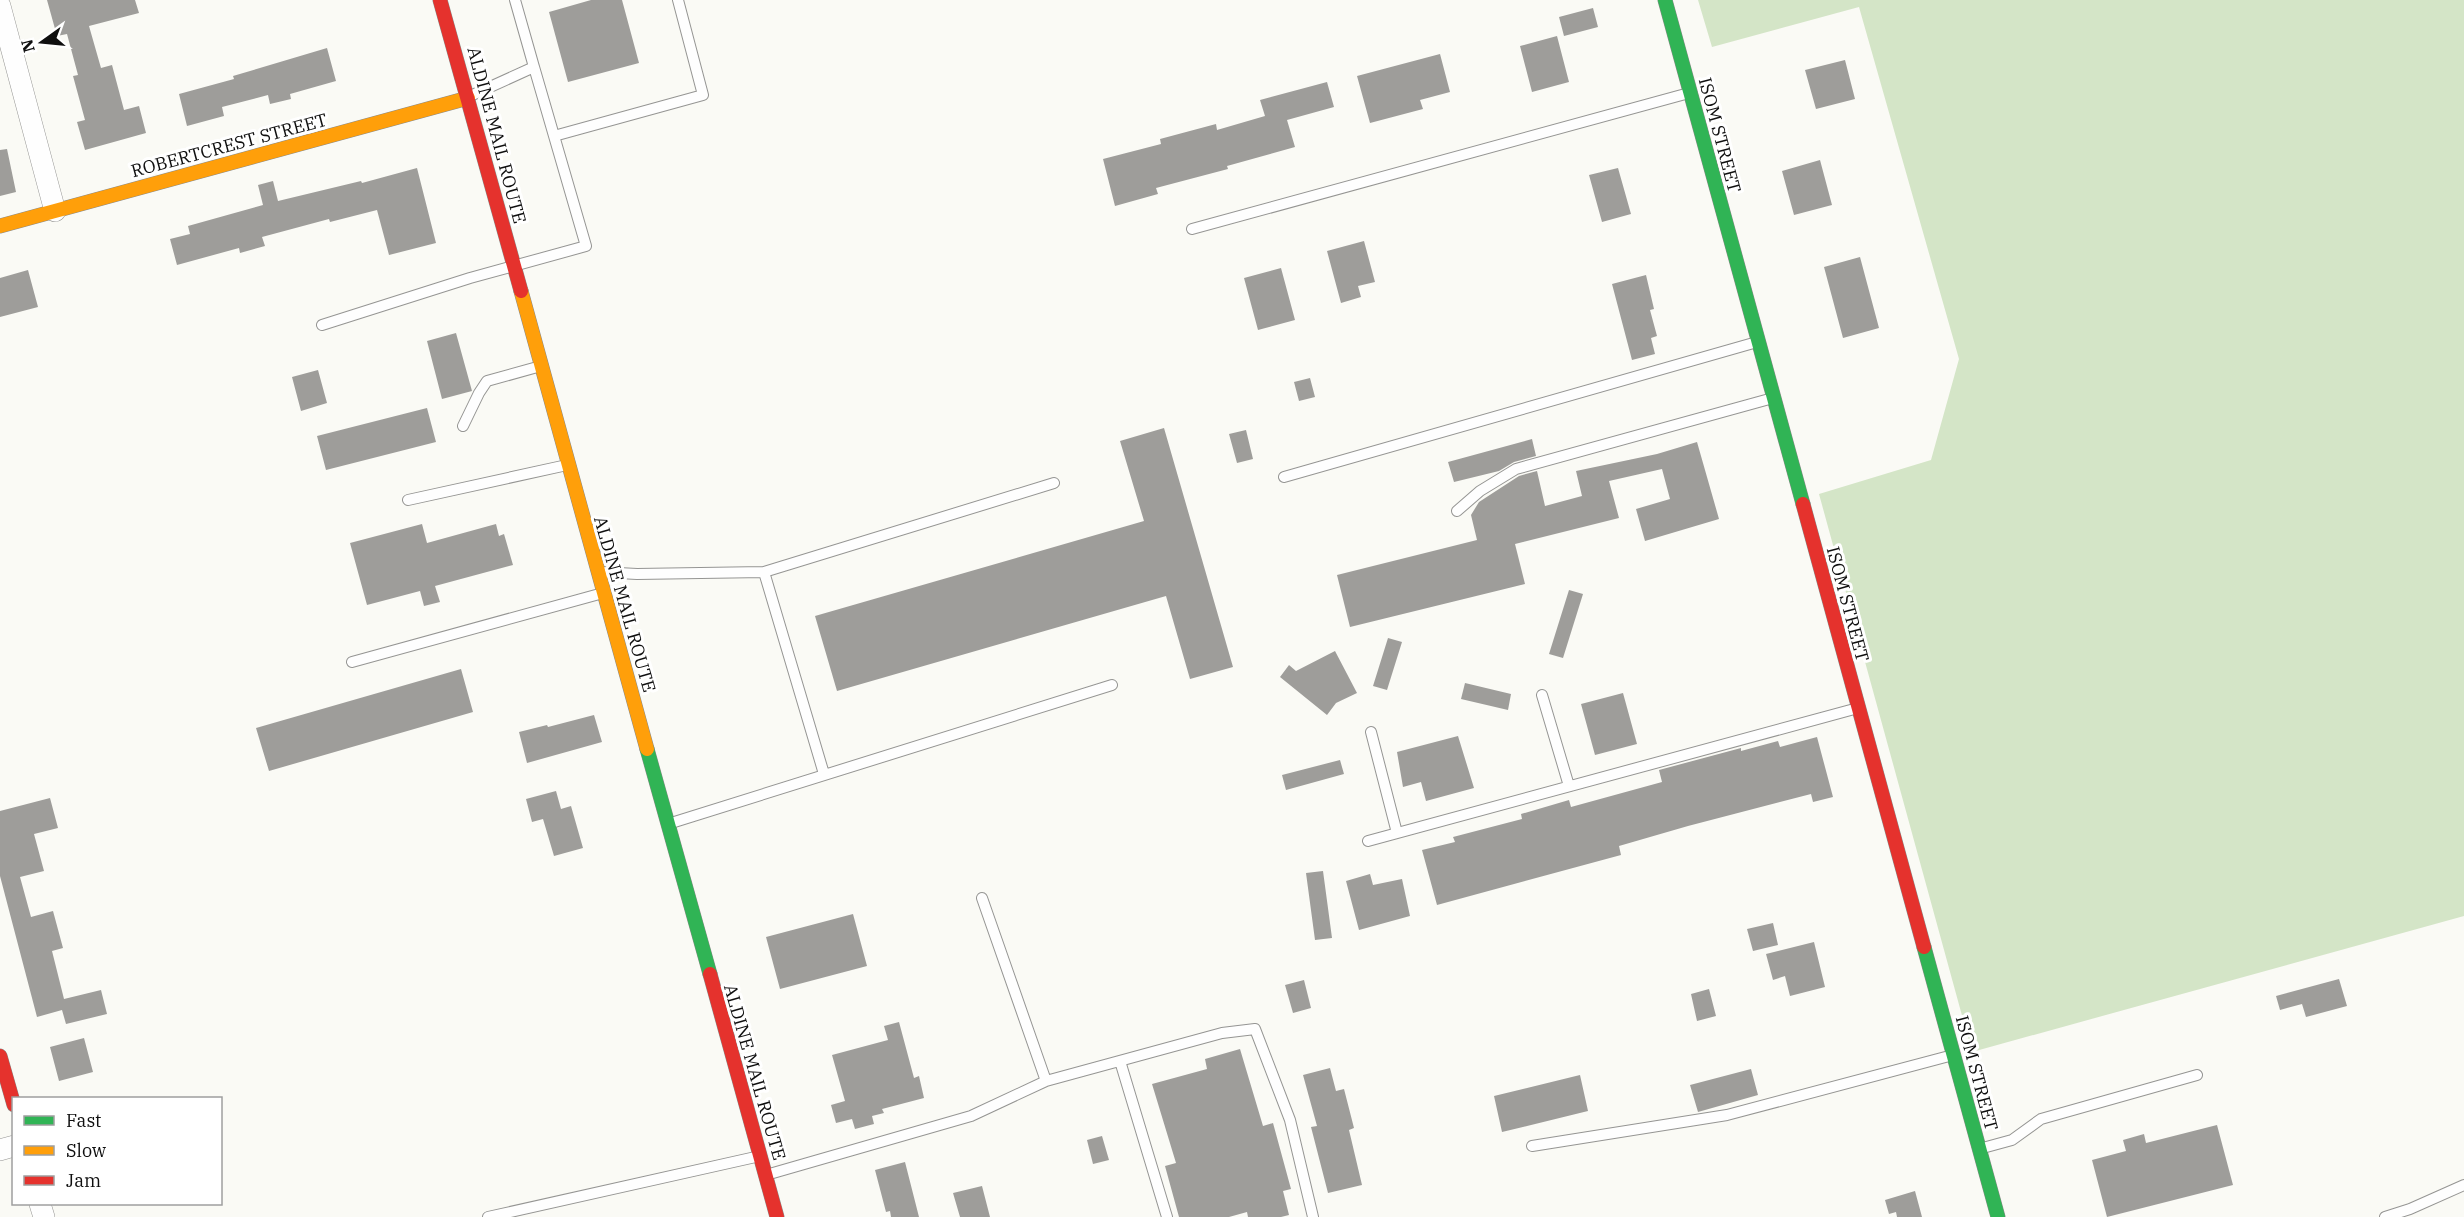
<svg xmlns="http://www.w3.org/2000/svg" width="2464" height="1217" font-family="'IBM Plex Serif',serif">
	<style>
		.forest { fill: #d4e5c7 }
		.building { fill: #9e9d9a }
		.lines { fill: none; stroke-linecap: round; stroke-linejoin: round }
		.lane-casing { stroke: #959593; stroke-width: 12 }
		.street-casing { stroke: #959593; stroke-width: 22 }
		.fast-casing { stroke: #8b8b89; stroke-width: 15 }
		.slow-casing { stroke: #8b8b89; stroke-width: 15 }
		.jam-casing { stroke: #8b8b89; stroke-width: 15 }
		.lane { stroke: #fefefe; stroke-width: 10 }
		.street { stroke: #fefefe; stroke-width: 21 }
		.fast { stroke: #30b455; stroke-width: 14 }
		.slow { stroke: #ff9f0a; stroke-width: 14 }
		.jam { stroke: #e5322d; stroke-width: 14 }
		.labels { text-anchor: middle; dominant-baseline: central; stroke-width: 6; stroke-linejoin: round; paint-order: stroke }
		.street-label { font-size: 18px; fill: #0f0f0f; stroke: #fff }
	</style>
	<rect width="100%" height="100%" fill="#fafaf5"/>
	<path class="forest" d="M1698,0h766v916l-492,136 -153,-558 112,-34 28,-101 -100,-352 -147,40z"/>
	<path class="building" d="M47,0h88l4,13 -50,13 12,42 11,-3 12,45 15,-4 7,27 -61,17 -8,-28 8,-2 -12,-44 5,-1 -11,-41 -10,2z
		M591,0h31l17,63 -71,19 -19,-70z
		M1593,8l5,19 -34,9 -5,-19z
		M1557,36l12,46 -37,10 -12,-46z
		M327,48l9,33 -46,13 1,5 -21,5 -2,-9 -46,12 2,9 -37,10 -8,-32 55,-15 -1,-3z
		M1440,54l10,38 -30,8 3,9 -53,14 -13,-47z
		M1845,60l10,39 -39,10 -11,-39z
		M1327,82l7,25 -47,13 8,27 -68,19 1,3 -72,19 2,6 -43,12 -12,-47 58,-15 -1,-5 56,-15 1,6 48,-14 -5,-16z
		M7,149l9,43 -16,4v-46z
		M1820,160l12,45 -38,10 -12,-44z
		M417,168l19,75 -47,12 -12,-45 -47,12 -1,-3 -67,18 3,9 -25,7 -1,-5 -62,17 -7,-26 20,-5 -2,-8 75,-21 -5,-20 15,-4 5,20 83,-20 1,2z
		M1618,168l13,46 -29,8 -13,-47z
		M1364,241l11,41 -17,4 3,11 -20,6 -14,-52z
		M1860,257l19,71 -36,10 -19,-71z
		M1281,268l14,52 -37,10 -14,-52z
		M28,270l10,37 -38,10v-39z
		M1646,275l8,34 -4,1 7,26 -6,2 4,16 -23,6 -20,-76z
		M456,333l16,58 -30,8 -15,-58z
		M318,370l9,33 -26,8 -9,-34z
		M1310,378l5,19 -16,4 -5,-19z
		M427,408l9,34 -110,28 -9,-34z
		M1164,428l69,239 -43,12 -24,-83 -329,95 -22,-75 329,-95 -24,-80z
		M1246,430l7,29 -16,4 -8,-29z
		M1532,439l4,17 -22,6 -15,9 -45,11 -6,-20z
		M1697,442l22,77 -74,22 -9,-32 34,-10 -8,-30 -53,12 10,37 -104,26 10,40 -175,43 -13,-52 140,-35 -6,-25 8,-13 40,-26 18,-5 8,35 37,-10 -6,-25 81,-17z
		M422,524l5,19 69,-19 3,12 5,-2 9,31 -78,21 5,16 -16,4 -4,-15 -53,14 -17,-62z
		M1569,590l14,4 -20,64 -14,-4z
		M1388,638l14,4 -15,48 -14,-4z
		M1335,651l22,42 -21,10 -9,12 -47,-38 9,-12 7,6z
		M461,669l12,43 -204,59 -13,-43z
		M1465,683l46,11 -3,16 -47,-11z
		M1623,693l14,51 -42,11 -14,-51z
		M594,715l8,27 -75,21 -8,-31 28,-7 1,2z
		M1458,736l16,52 -48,13 -5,-19 -18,5 -6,-35z
		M1817,737l16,60 -20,5 -2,-8 -123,32 -69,20 2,9 -184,50 -15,-55 33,-8 -2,-5 69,-18 -1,-5 48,-14 2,7 91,-25 -3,-12 82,-22v3l37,-10 2,6z
		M1340,760l4,14 -58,16 -4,-15z
		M556,791l5,18 10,-3 12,42 -29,8 -11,-37 -11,3 -6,-23z
		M50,798l8,30 -24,6 10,37 -24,6 11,40 22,-6 10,37 -11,3 12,48 37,-9 6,24 -41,10 -4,-14 -25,7 -37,-141v-65z
		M1323,871l9,67 -17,2 -9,-67z
		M1370,874l3,11 29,-6 8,37 -51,14 -13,-49z
		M853,914l14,52 -87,23 -14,-52z
		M1773,923l5,22 -25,6 -6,-22z
		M1814,942l11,45 -35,9 -5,-20 -12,4 -7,-26z
		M2339,979l8,27 -41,11 -4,-13 -22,6 -4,-14z
		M1304,980l7,28 -18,5 -8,-28z
		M1709,989l7,27 -19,5 -6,-27z
		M899,1022l15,56 5,-2 5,22 -42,11 2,4 -12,3 2,8 -19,5 -3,-10 -16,4 -5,-18 14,-4 -13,-46 56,-15 -4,-14z
		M84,1038l9,34 -34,9 -9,-34z
		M1240,1049l23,77 10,-3 18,66 -8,2 6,24 -8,2h-33l-1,-5 -18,5h-50l-14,-51 11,-3 -24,-79 55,-15 -2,-10z
		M1330,1068l6,23 8,-2 10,39 -5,2 13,55 -34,8 -17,-66 6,-1 -14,-51z
		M1751,1069l7,26 -60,17 -8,-27z
		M1580,1075l8,36 -86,21 -8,-36z
		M2217,1125l16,60 -126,32 -15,-57 34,-9 -3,-11 21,-6 2,9z
		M1102,1136l7,24 -16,4 -6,-24z
		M905,1162l14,55h-28l-1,-6 -4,1 -11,-42z
		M982,1186l8,31h-30l-7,-24z
		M1915,1191l7,26h-25l-1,-5 -7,2 -4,-14z"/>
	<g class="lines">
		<defs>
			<path id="lane" d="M468,97l66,-30 -19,-67
				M554,136l149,-41 -25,-95
				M1192,229l497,-136
				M322,325l148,-47 116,-32 -52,-179
				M463,426l16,-33 8,-12 54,-15
				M1284,477l473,-135
				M408,500l159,-35
				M1457,511l23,-20 36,-22 257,-71
				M600,572l37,2 127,-2 290,-89
				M764,572l60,202
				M352,662l251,-69
				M1542,695l27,91
				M1371,732l26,101
				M668,824l444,-139
				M1368,841l490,-133
				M982,898l64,183
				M1120,1061l47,156
				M1532,1146l195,-31 226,-60
				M1979,1149l33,-9 29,-21 156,-44
				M766,1175l205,-59 75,-35 176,-48 33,-4 35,91 23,97
				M488,1217l272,-61
				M2385,1217l25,-8 54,-24"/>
			<path id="street" d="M0,6l55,205
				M0,1150l14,-4
				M40,1204l4,13"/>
			<path id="fast" d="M1665,0l138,504
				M647,749l63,225
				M1924,947l74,270"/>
			<path id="slow" d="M0,226l468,-128
				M521,291l126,458"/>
			<path id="jam" d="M440,0l81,291
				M1803,504l121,443
				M710,974l67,243
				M0,1056l14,49"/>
		</defs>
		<use href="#lane" class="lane-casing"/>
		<use href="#street" class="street-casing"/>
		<use href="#fast" class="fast-casing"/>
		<use href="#slow" class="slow-casing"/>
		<use href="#jam" class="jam-casing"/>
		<use href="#lane" class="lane"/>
		<use href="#street" class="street"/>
		<use href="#fast" class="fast"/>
		<use href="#slow" class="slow"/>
		<use href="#jam" class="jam"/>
	</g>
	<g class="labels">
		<g class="street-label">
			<text transform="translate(497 135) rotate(75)">ALDINE MAIL ROUTE</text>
			<text transform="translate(1720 135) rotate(75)">ISOM STREET</text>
			<text transform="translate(229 145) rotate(-15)">ROBERTCREST STREET</text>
			<text transform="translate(625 604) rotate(74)">ALDINE MAIL ROUTE</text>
			<text transform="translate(1848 604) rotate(75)">ISOM STREET</text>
			<text transform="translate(755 1072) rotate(74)">ALDINE MAIL ROUTE</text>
			<text transform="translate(1977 1073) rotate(75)">ISOM STREET</text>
		</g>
	</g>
	<rect x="12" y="1097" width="210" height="108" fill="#ffffff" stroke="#9f9f9f" stroke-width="1.5"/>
	<rect x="24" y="1116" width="30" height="9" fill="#30b455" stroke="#9f9f9f" stroke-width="1.5"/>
	<text x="66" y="1127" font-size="18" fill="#0f0f0f">Fast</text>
	<rect x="24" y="1146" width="30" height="9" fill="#ff9f0a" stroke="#9f9f9f" stroke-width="1.5"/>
	<text x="66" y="1157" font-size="18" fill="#0f0f0f">Slow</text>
	<rect x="24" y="1176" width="30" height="9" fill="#e5322d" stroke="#9f9f9f" stroke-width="1.5"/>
	<text x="66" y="1187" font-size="18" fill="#0f0f0f">Jam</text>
	<g transform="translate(42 42) rotate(255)" stroke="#ffffff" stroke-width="4.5" paint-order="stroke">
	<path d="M0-4.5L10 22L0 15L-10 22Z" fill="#0f0f0f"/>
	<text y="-9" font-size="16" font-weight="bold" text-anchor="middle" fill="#0f0f0f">N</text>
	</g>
</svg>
